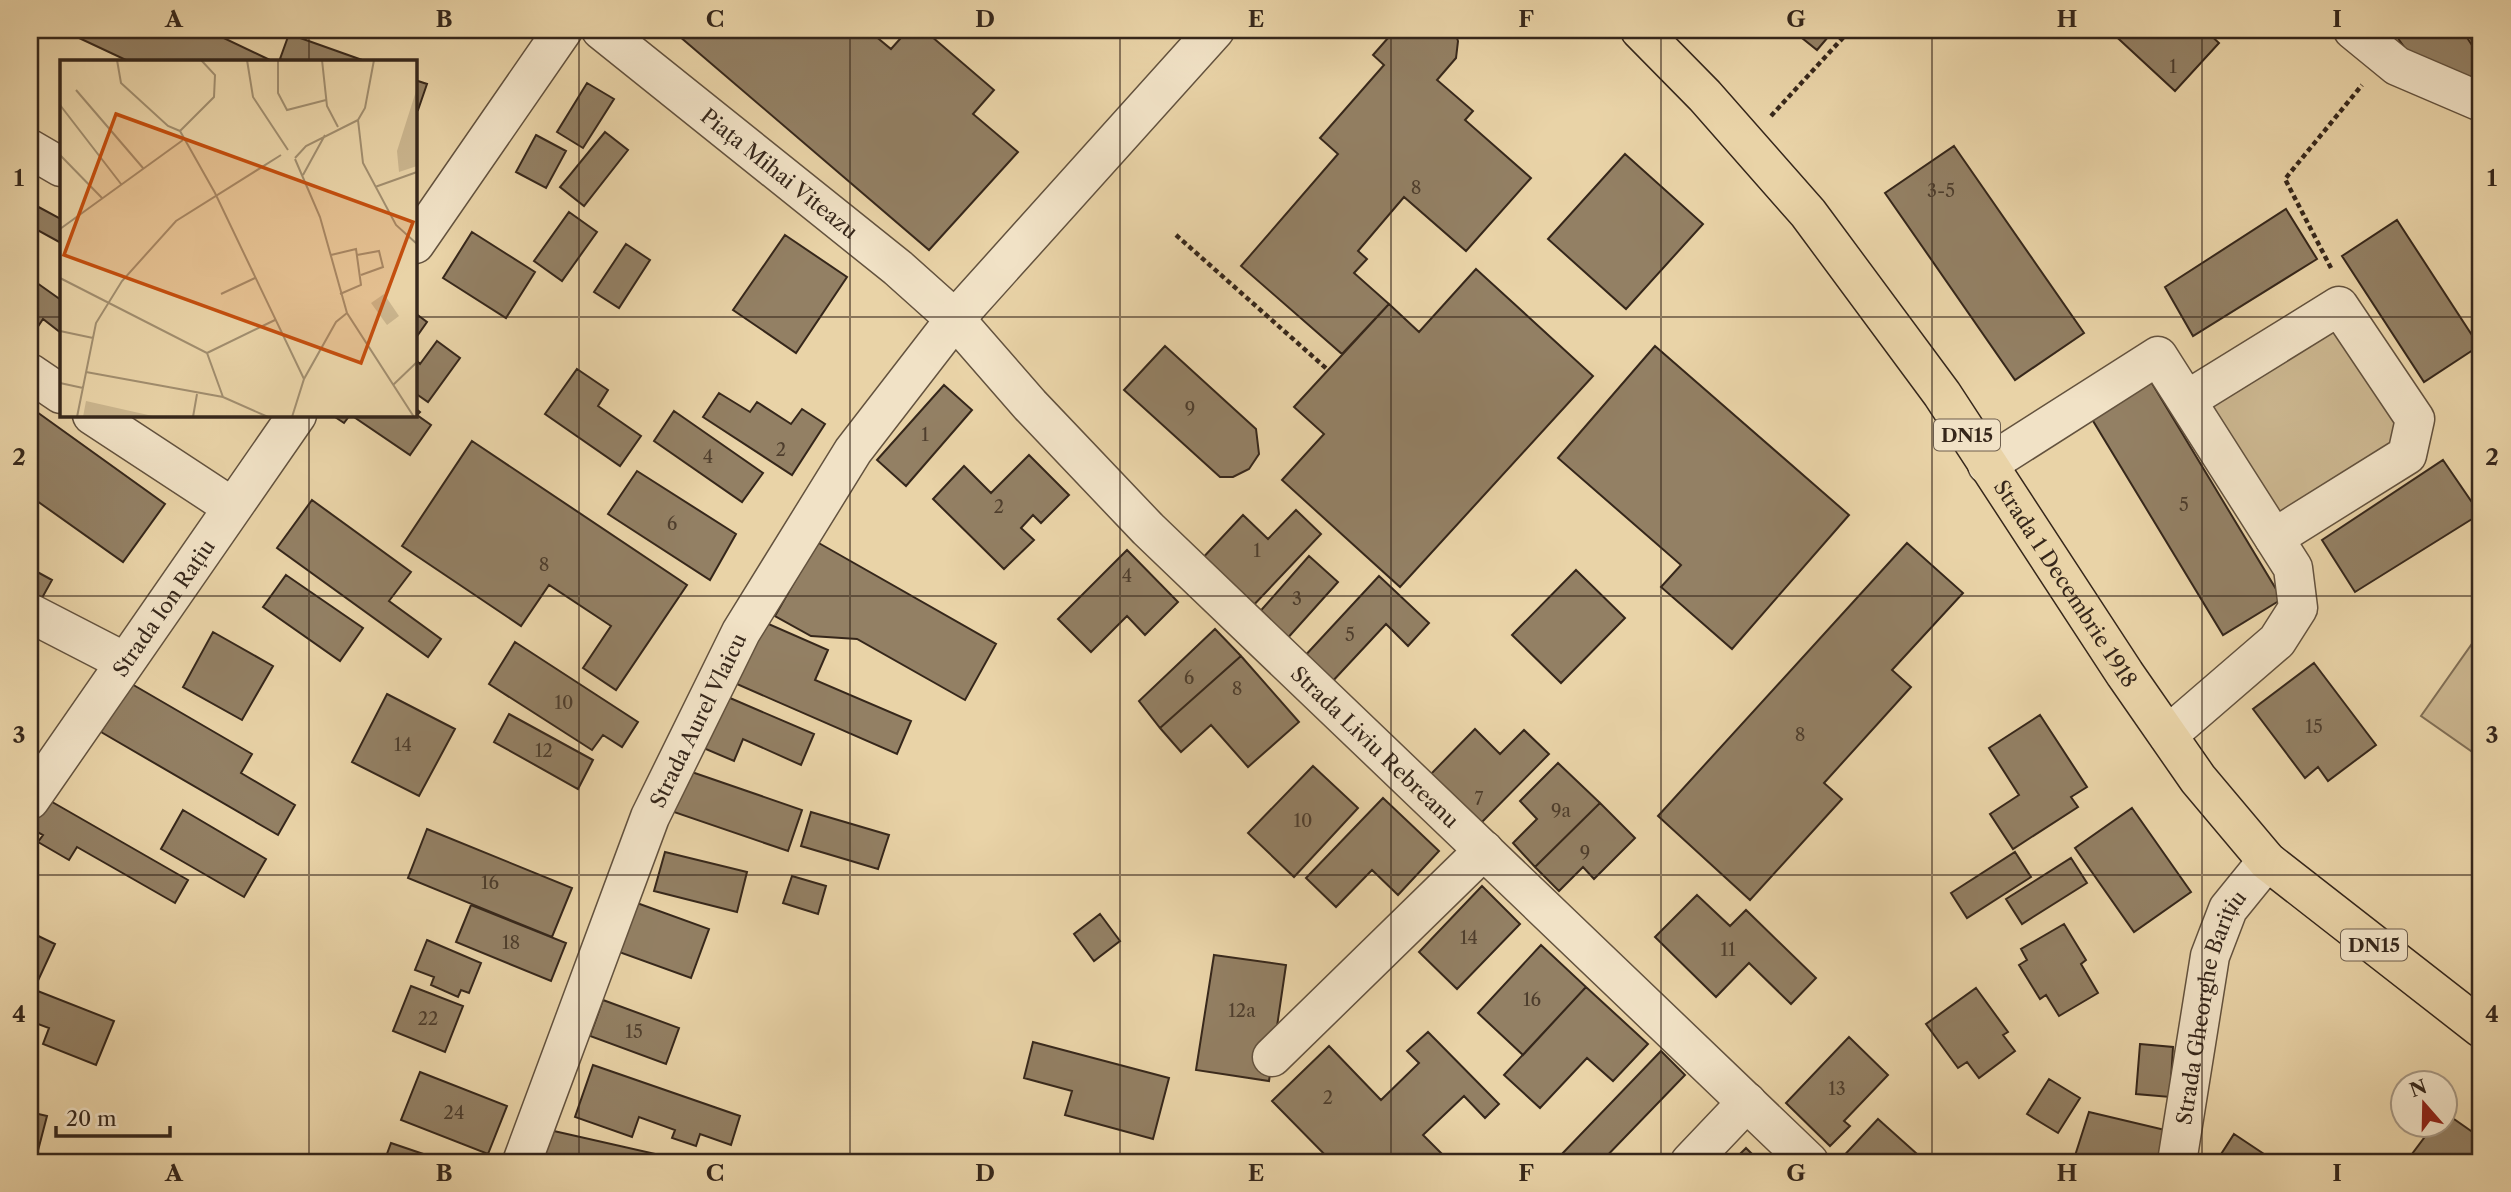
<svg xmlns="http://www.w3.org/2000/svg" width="2511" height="1192" font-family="'Libre Caslon Text',serif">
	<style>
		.green { fill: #cbb68f; stroke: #806e55; stroke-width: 2 }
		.building { fill: #938064; stroke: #36271b; stroke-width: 2 }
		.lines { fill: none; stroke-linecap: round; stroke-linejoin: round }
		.service-casing { stroke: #63523e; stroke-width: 24 }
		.minor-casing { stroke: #63523e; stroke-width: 41 }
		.tertiary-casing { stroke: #63523e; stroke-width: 41 }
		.primary-casing { stroke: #36271b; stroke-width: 41 }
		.path { stroke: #36271b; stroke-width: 4.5; stroke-dasharray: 5 3.5; stroke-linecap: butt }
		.service { stroke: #f1e2c6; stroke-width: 21 }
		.minor { stroke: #f1e2c6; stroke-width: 38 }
		.tertiary { stroke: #f1e2c6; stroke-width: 38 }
		.primary { stroke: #e9d3a7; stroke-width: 38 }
		.grid { fill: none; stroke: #36271b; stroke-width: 2; stroke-opacity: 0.55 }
		.labels { text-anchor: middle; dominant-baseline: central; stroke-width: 7; stroke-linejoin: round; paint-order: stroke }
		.number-label { font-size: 18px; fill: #4d3d2d }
		.shield { fill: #f1e2c6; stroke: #6e5f4e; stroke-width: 2 }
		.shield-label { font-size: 19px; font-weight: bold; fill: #36271b }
		.street-label { font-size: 21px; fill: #36271b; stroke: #f1e2c6 }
		.inset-road { fill: none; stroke: #a18e6f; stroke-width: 2 }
		.view { fill: #c44f0f; fill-opacity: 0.15; stroke: #c44f0f; stroke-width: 3.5 }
		.inset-edge { fill: none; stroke: #36271b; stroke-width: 3.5 }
		.neatline { fill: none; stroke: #36271b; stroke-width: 2.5 }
		.grid-label { font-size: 23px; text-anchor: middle; font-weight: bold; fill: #36271b }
	</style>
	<rect width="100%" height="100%" fill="#e9d3a7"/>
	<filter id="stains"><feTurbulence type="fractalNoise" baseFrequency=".00286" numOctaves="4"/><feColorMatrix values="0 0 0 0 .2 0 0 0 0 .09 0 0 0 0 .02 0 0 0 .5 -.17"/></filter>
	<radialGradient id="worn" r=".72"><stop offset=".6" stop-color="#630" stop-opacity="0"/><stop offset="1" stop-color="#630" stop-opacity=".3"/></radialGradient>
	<path class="green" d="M2334,321l74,117 -131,82 -73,-118z
		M2481,631v127l-60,-42z"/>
	<path class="building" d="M62,30h145l65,31h-144z
		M672,30h196l23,19 17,-19h16l70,60 -21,24 45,38 -89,98z
		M1395,30h59l4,11 -2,17 -19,22 36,31 -8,9 66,58 -65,73 -62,-54 -46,54 9,8 -13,14 35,31 -47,50 -101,-88 97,-112 -18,-16 64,-73 -11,-10z
		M1792,30h42l-17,20z
		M2109,30h96l14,13 -44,48z
		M2392,30h70l19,29v27l-74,-35z
		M289,34l76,27h-80l-5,-2z
		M415,80l12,4 -9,26 -3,-1z
		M587,83l27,16 -31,49 -26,-16z
		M605,132l23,18 -44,56 -24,-19z
		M536,135l30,16 -20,37 -30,-16z
		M1954,146l130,187 -69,47 -130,-187z
		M1625,154l78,70 -77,85 -78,-70z
		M33,204l28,15v24l-31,-17z
		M2286,209l31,50 -124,77 -28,-49z
		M569,212l28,20 -35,49 -28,-20z
		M2397,220l82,126 -55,36 -82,-126z
		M472,232l63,40 -29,46 -63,-40z
		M785,235l62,42 -51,76 -63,-43z
		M626,244l24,16 -31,48 -25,-16z
		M1476,269l117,107 -193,211 -118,-107 42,-46 -30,-27 95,-103 30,28z
		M30,278l31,22v33l-18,-14 -10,15 -3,-2z
		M415,313l12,9 -12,17z
		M437,341l23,17 -32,44 -13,-9v-34l5,5z
		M1165,346l91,83 3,25 -10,15 -16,8h-13l-96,-87z
		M1655,346l194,169 -117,134 -71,-62 20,-22 -123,-107z
		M577,369l31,21 -10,16 43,30 -21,30 -75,-52z
		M2147,375l135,224 -59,36 -136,-224z
		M944,385l28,25 -66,76 -29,-26z
		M719,393l31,19 7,-10 34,22 11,-15 23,15 -33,51 -89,-58z
		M30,407l135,97 -42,58 -93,-66z
		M415,408l5,4 -3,3 14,10 -21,30 -59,-40h64z
		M674,411l89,62 -21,29 -88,-61z
		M332,415h18l-6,8z
		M472,441l215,144 -71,105 -33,-22 28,-42 -62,-41 -28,41 -119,-80z
		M1029,455l40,40 -28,28 -8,-8 -12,13 13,12 -30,29 -71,-70 31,-33 27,27z
		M2443,460l37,54 -125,78 -33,-52z
		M637,471l99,63 -26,46 -102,-66z
		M312,500l99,72 -22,29 52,38 -13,18 -151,-109z
		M1296,510l25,24 -73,77 -50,-48 45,-48 25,24z
		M817,542l179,102 -31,56 -108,-61 -46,-3 -36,-20z
		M1907,543l56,50 -71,77 19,17 -87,96 18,16 -92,101 -92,-84z
		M1127,550l51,52 -33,33 -18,-19 -36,36 -33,-33z
		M1309,556l29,26 -53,59 -29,-25z
		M30,568l22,12 -15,27 -7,-4z
		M1576,570l49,48 -64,65 -49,-48z
		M286,575l77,53 -23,33 -77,-54z
		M1379,576l50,47 -21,23 -22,-22 -56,60 -28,-25z
		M757,619l71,31 -13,30 96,41 -14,33 -167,-73z
		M1215,629l26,27 -81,72 -21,-27z
		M213,632l60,34 -31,54 -59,-33z
		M515,642l123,80 -16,25 -19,-12 -11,15 -103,-66z
		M1241,656l58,66 -51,45 -37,-42 -30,27 -21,-24z
		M2314,663l62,82 -48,36 -10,-14 -13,11 -52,-69z
		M130,683l122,71 -11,19 54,32 -17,30 -177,-103z
		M387,694l68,35 -36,67 -67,-34z
		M723,695l91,39 -13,31 -58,-26 -9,22 -33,-14z
		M509,714l84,46 -15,29 -84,-47z
		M2040,715l47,72 -16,10 7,10 -65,42 -23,-35 29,-19 -30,-47z
		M1475,729l25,25 24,-24 25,24 -69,70 -50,-49z
		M1558,763l42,40 -65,64 -22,-24 24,-24 -17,-18z
		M1313,766l45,42 -64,69 -46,-44z
		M683,769l119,41 -14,41 -120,-41z
		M40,795l148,85 -13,23 -98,-56 -8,13 -31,-18 5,-7 -13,-7v-15z
		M1383,798l56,53 -41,44 -26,-25 -36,37 -30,-29z
		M1600,803l35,35 -41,41 -11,-12 -24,24 -24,-24z
		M2132,808l59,84 -57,40 -59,-84z
		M183,810l83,49 -22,38 -83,-48z
		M811,812l78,23 -11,34 -77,-23z
		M427,829l145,59 -20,49 -144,-59z
		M665,852l82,20 -10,40 -83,-21z
		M2015,852l16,25 -64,41 -16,-25z
		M2071,858l16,25 -65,41 -16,-25z
		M792,876l34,10 -8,28 -35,-11z
		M1482,886l38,38 -63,65 -38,-37z
		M1697,895l33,31 16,-16 70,68 -25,26 -42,-41 -33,34 -61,-60z
		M637,903l72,26 -18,49 -72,-26z
		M471,905l95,38 -15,38 -95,-39z
		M1100,914l20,27 -26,20 -20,-27z
		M2064,924l22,36 -5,4 17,29 -39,23 -13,-21 -6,4 -21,-34 8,-5 -6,-11z
		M30,932l25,12 -19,41 -6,-3z
		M427,940l54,23 -12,30 -8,-3 -3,7 -27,-12 3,-8 -19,-7z
		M1541,945l45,42 -63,68 -45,-42z
		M1214,955l72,10 -17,116 -73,-11z
		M411,986l52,20 -18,46 -52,-21z
		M1586,987l62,57 -35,37 -26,-23 -47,50 -36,-33z
		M30,988l84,33 -18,44 -53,-21 6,-16 -19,-7z
		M1976,988l32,44 -5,3 12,16 -36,27 -12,-16 -9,6 -32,-44z
		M603,1000l76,28 -13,36 -76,-28z
		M1428,1032l71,72 -14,14 -21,-22 -41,39 27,27h-118l-60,-61 57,-55 52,54 38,-37 -12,-12z
		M1849,1037l39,38 -44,46 6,5 -20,20 -44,-43z
		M1033,1042l136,36 -16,61 -88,-24 7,-24 -48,-13z
		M2140,1044l33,3 -3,50 -34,-3z
		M1661,1051l24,24 -84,87h-37l-5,-5z
		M593,1065l147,51 -9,29 -31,-11 -4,12 -24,-8 3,-8 -36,-13 -7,20 -57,-20z
		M420,1072l87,34 -19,48 -87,-34z
		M2049,1079l31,19 -22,35 -31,-19z
		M30,1112l17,4 -12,46h-5z
		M2089,1112l76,18 -8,32h-84z
		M2444,1112l37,26v24h-75l27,-36h11z
		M1878,1119l48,43h-88z
		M545,1129l137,31v2h-144z
		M2234,1134l42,28h-60z
		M391,1143l56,19h-63z
		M1746,1148l14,14h-28z"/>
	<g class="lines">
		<defs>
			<path id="service" d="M2478,30l3,5"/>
			<g id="minor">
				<path id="s1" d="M601,30l297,238 57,51 75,86 118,124 661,633"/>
				<path d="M2353,30l44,36 84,36"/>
				<path d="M30,149l31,18"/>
				<path d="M415,244l148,-214"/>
				<path d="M30,373l31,21"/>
				<path d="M2187,400l152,-94 76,113 -8,36 -133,83"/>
				<path d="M92,415l140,92"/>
				<path d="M1987,465l171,-109 135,212 5,40 -21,33 -109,94"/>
				<path d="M30,613l95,49"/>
				<path id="s2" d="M30,800l267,-385"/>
				<path d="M1272,1057l212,-207"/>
				<path id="s3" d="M522,1162l128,-345 91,-185 112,-181 102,-132 260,-289"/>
				<path d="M1690,1162l57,-60"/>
			</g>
			<g id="tertiary">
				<path id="s4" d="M2177,1162l33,-206 18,-47 39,-48"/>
			</g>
			<g id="primary">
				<path id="s5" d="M1640,30l65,66 103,117 134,181 183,280 73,105 69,82 214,167"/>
			</g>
		</defs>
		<use href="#service" class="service-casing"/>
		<use href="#minor" class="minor-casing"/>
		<use href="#tertiary" class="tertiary-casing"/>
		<use href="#primary" class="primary-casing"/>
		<path class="path" d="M1771,116l79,-86
			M1176,235l152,135
			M2331,268l-46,-89 77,-94"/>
		<use href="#service" class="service"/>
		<use href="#minor" class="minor"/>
		<use href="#tertiary" class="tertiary"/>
		<use href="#primary" class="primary"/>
	</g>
	<path class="grid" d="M309,30v31M579,30v1132M850,30v1132M1120,30v1132M1391,30v1132M1661,30v1132M1932,30v1132M2202,30v1132M30,317h31M415,317h2066M309,415v747M30,596h2451M30,875h2451"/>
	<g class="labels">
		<g class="number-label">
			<text x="2173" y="67">1</text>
			<text x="1416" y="188">8</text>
			<text x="1941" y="191">3-5</text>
			<text x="1190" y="409">9</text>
			<text x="925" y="435">1</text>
			<text x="781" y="450">2</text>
			<text x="708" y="457">4</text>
			<text x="2184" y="505">5</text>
			<text x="999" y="507">2</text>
			<text x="672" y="524">6</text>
			<text x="1257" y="551">1</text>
			<text x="544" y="565">8</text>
			<text x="1127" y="576">4</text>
			<text x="1297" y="599">3</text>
			<text x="1350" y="635">5</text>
			<text x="1189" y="678">6</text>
			<text x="1237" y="689">8</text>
			<text x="564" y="703">10</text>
			<text x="2314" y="727">15</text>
			<text x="1800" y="735">8</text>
			<text x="403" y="745">14</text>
			<text x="544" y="751">12</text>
			<text x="1479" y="799">7</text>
			<text x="1561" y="811">9a</text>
			<text x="1303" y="821">10</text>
			<text x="1585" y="853">9</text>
			<text x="490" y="883">16</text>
			<text x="1469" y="938">14</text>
			<text x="511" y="943">18</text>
			<text x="1728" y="950">11</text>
			<text x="1532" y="1000">16</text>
			<text x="1242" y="1011">12a</text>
			<text x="428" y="1019">22</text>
			<text x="634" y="1032">15</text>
			<text x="1837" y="1089">13</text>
			<text x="1328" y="1098">2</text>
			<text x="454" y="1113">24</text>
		</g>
		<g class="shield">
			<rect x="1934" y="419.5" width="66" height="31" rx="5"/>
			<rect x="2341" y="929.5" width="66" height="31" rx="5"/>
		</g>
		<g class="shield-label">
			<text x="1967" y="435">DN15</text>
			<text x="2374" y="945">DN15</text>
		</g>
		<g class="street-label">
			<text stroke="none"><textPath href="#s1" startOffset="229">Piața Mihai Viteazu</textPath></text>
			<text stroke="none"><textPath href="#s5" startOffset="700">Strada 1 Decembrie 1918</textPath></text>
			<text stroke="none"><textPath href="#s2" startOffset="234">Strada Ion Rațiu</textPath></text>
			<text stroke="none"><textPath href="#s3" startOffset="476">Strada Aurel Vlaicu</textPath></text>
			<text stroke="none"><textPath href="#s1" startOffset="1057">Strada Liviu Rebreanu</textPath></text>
			<text stroke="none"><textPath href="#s4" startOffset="159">Strada Gheorghe Barițiu</textPath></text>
		</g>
	</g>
	<g transform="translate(60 60)">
		<rect width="357" height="357" fill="#e9d3a7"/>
		<path d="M357,28v78l-18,6 -2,-21zM324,234l15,22 -12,9 -16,-22zM26,341l71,16h-74z" fill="#cbb68f"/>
		<path class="inset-road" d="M57,0l4,23 47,43 12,5M187,0l6,37 35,53M218,0v33l9,17 39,-10M262,0l5,46 11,21M314,0l-9,48 -7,12 5,43 33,62 21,19M16,30l67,78M0,45l61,79M120,71l35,62 89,186M120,71l34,-34 1,-22 -14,-15M0,95l42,43M235,98l11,-12 52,-26M235,99l25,58 27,96 67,104M243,115l22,-40M315,127l42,-15M0,169l123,-89M271,195l25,-6 5,36 -21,9M297,195l22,-4 4,16 -22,8M0,218l147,75 16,44M161,234l34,-16M0,271l33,7M147,293l68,-33M26,312l137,25 45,20M0,323l23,5M333,325l24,-23M17,357l19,-94 26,-42 54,-60 105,-66M133,357l4,-23M232,357l12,-38 32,-57 11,-9"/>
		<path class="view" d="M56,54l297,108 -52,141 -297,-108z"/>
		<rect width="357" height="357" class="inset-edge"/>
	</g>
	<rect width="2511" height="1192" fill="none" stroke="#e9d3a7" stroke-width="77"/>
	<g transform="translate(2424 1104) rotate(340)"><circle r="33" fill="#f1e2c6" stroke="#a69782" stroke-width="2"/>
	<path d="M0-5L12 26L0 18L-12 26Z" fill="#8f2418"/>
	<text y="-10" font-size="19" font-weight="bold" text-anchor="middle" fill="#36271b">N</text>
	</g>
	<path d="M56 1126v10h114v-10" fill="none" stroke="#36271b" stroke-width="3.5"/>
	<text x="66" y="1126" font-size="21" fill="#36271b" stroke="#f1e2c6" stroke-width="5" paint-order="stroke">20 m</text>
	<rect x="38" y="38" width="2434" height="1116" class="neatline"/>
	<g class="grid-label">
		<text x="174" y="27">A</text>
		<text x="444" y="27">B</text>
		<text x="715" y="27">C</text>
		<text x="985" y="27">D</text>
		<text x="1256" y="27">E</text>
		<text x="1526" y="27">F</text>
		<text x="1796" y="27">G</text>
		<text x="2067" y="27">H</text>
		<text x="2337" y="27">I</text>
		<text x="19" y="186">1</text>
		<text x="2492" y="186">1</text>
		<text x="19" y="465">2</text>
		<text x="2492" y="465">2</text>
		<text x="19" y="743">3</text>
		<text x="2492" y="743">3</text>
		<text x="19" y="1022">4</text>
		<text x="2492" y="1022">4</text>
		<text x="174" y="1181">A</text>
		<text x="444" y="1181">B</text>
		<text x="715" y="1181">C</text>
		<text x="985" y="1181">D</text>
		<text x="1256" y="1181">E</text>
		<text x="1526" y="1181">F</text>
		<text x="1796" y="1181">G</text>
		<text x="2067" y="1181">H</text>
		<text x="2337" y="1181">I</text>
	</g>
	<rect width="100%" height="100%" filter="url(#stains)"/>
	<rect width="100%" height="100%" fill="url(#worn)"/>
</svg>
